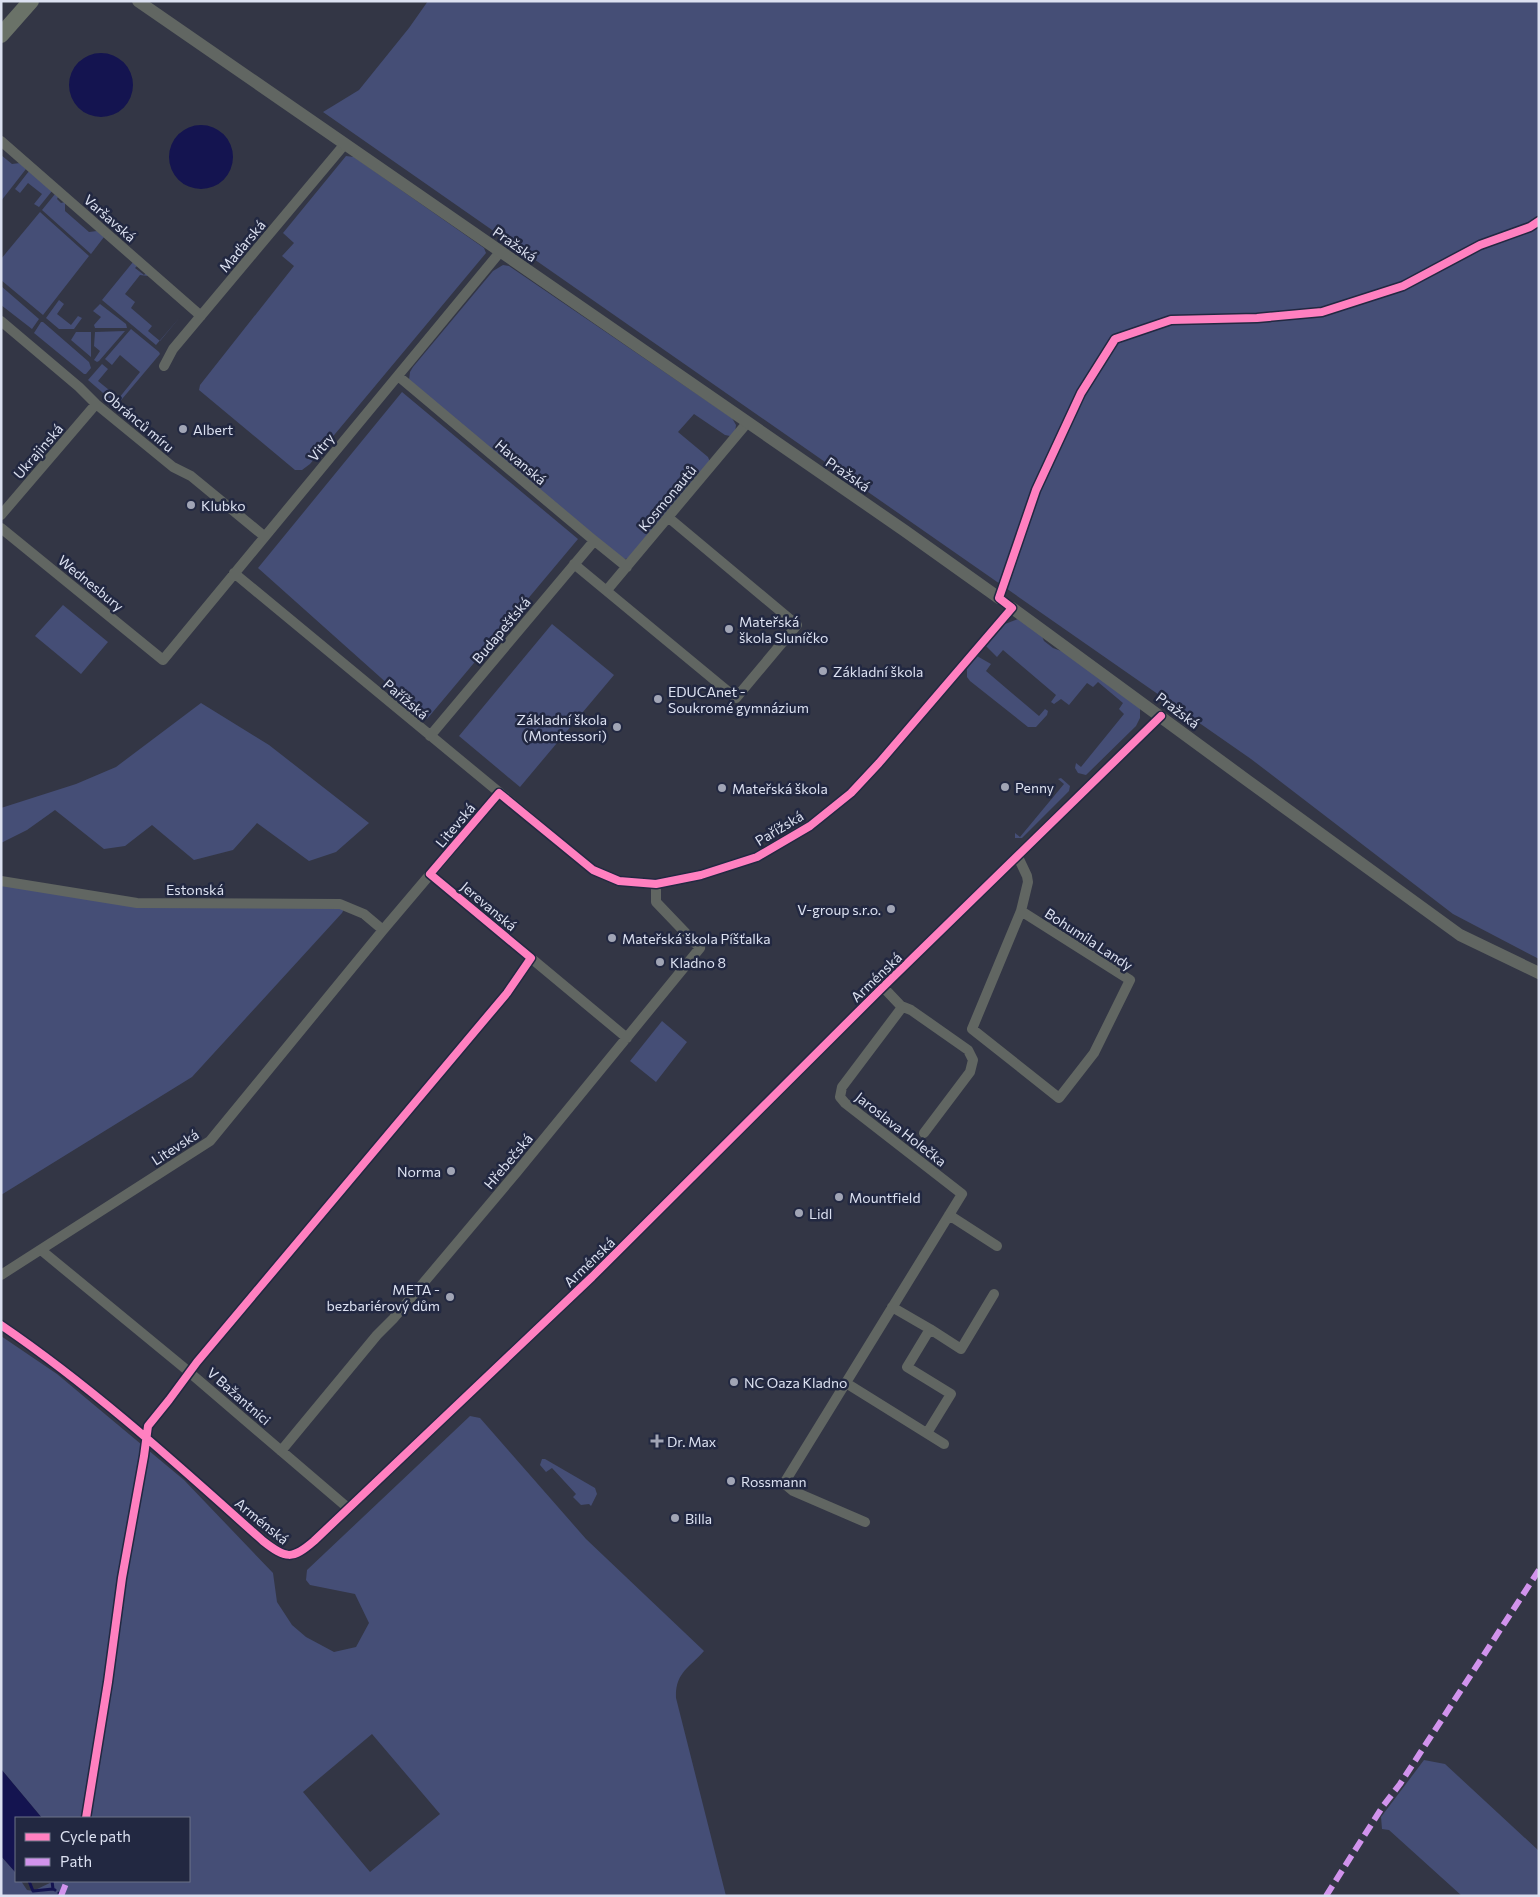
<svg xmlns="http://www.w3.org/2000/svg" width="1540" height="1897" font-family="Commissioner,sans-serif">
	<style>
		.green { fill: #454e76; fill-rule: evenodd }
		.water { fill: #141450 }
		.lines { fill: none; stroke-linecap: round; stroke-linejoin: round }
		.stream { stroke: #141450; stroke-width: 3 }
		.minor { stroke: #616662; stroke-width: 10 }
		.tertiary { stroke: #616662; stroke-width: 12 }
		.primary { stroke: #6a7268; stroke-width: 16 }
		.quiet { stroke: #d193ec; stroke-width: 6; stroke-dasharray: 12 6; stroke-linecap: butt }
		.cycleway-casing { stroke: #222841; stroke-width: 11 }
		.cycleway { stroke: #ff80c0; stroke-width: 8 }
		.poi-dot { fill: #a1a5b5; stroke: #222841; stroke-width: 2 }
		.labels { text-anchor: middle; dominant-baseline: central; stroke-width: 5; stroke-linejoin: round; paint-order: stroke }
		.street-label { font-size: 14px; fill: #dce1f1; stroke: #222841 }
		.poi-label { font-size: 14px; fill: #dce1f1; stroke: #222841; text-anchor: start }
	</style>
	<rect width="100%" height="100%" fill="#333645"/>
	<path class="green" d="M428,1h1111v958l-86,-45 -202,-155 -928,-647 36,-22 50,-62z
		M1,155l11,9 8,-1 6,6 -25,32z
		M346,156l8,1 130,91 2,5 -176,211 -8,6h-7l-96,-80 1,-5 94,-119 -12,-10 12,-13 -11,-10z
		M29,171l23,20 -13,16 -5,-3 8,-10 -14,-11 -8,10 -5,-4z
		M55,194l3,3 -1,2 4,4 4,-1v9l24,21 8,-1 7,6 -13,17 -49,-44z
		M40,212l49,44 -46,59 -42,-35v-21z
		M133,262l4,4 -2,2 9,7 2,-2 2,3 -8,-1 -15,19 10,8 -4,6 21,18 -4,5 12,10 20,-24 -24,28 -54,-45z
		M503,265l6,1 223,152 4,7 -1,8 -5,3 -5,-1 -31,-21 -16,18 30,25 2,5 -79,96 -6,1 -7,-3 -209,-176 1,-8 3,-5 80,-96z
		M1,286l38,33 -7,10 -31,-24z
		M59,300l5,4 -7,10 14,11 7,-9 4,2 -8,11h-15l-13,-11z
		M100,304l26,20 1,4h-32l-1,-3 7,-8 -8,-6z
		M41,322h2l46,40 2,6 -5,6h-2l-50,-41z
		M131,329l28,23 1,2 -43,51 -29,-25 14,-16 6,5 -10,12 21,17 21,-26 -20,-17 -8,10 -7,-6z
		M125,331l-26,30 -2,1 -3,-2 6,-9 -6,-5 1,-14z
		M76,332h15v25l-20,-17z
		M402,392l176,147 -151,180 -169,-151z
		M63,605l45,37 -27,32 -46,-38z
		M1018,619l22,13 4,9 9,7 19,7 68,52v11l-4,8 -50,49 -8,-2 -3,-5 1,-5 5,4 43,-53 -5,-5 4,-6 -25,-21 -5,5 -6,-4 -18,22 -8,-6 -7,5 -3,-2 5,-7 -53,-45 -6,7 -11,-11 19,-22z
		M552,624l62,51 -94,112 -61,-51z
		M977,656l14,8 -5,7 53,45 6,-7 3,2 -1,4 -11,12h-8l-58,-46 -3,-4v-8z
		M201,703l68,42 100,78 -33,29 -27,9 -52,-38 -24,27 -39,10 -42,-35 -27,21 -21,3 -49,-39 -28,20 -26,13v-35l75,-24 40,-17z
		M1061,778l9,8 -1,5 -47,47h-7v-5l5,4 44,-53 -6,-5z
		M1,884l134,23h210l-3,6 -150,164 -191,118z
		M662,1021l25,21 -31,40 -26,-21z
		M1,1336l56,38 127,106 89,93 4,29 15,23 14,12 28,15 22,-5 13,-24 -14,-29 -45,-9 -4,-5 1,-10 163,-154 10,2 106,121 118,112c-15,17 -29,22 -28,47l50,198h-725v-40l15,17v8h5l6,9 6,1 21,-10h135v-63h-147l-41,-49zM372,1734l68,80 -70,58 -67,-80z
		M542,1459h3l50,29 2,6 -6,12 -2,-2 -8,1 -8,-8 3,-3 -24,-26 -6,4 -6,-7z
		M1424,1760l21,4 94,87v45h-77l-73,-66 -7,-1 -1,-12z"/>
	<path class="water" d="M69 85a32 32 0 1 1 64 0a32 32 0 1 1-64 0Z
		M169 157a32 32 0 1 1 64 0a32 32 0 1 1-64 0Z
		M1,1769l41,49h-26v55l-15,-17z"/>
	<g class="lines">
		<path class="stream" d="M29,1881l4,10 20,-2
			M52,1881l1,8 2,1
			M59,1893l3,3"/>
		<path class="minor" d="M1,141l200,175
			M1,321l78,66 17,17 77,63 18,9 73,60
			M164,366l9,-17 171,-204
			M398,376l193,162 36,29
			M1,515l95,-111
			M1,528l162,132 337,-408
			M574,564l162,134 61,-73 -128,-107
			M234,573l359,297 26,11 37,3 45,-9 56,-18 53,-31 41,-33 28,-30 133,-155 -13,-10
			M607,590l140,-167
			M430,736l164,-195
			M1018,857l9,19 1,6 -7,29 -49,118 87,69 35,-45 36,-73 -109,-69
			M430,874l197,164
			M1,881l136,22 203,1 24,10 19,16
			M901,1006l10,4 57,40 5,10 -3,12 -46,61
			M949,1215l48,31
			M41,1250l141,116 166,142
			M1,1275l209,-134 173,-211 116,-137
			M892,1307l38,22 -23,38 44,27 -24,39
			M1,1325c94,64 178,141 262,216 23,18 29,19 51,0l278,-264 291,-290 278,-271
			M930,1329l31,20 33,-55
			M846,1383l98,61
			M281,1451l96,-116 16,-16 123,-146 184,-225 -44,-46v-18
			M865,1522l-72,-31 -6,-5 -1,-6 176,-286 -117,-91 -5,-6 2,-10 58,-77 1,-4 -18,-19"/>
		<path class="tertiary" d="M138,1l767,530 94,67
			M1012,608l236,173 212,154 79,38"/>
		<path class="primary" d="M1,35l30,-34"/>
		<path class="quiet" d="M61,1896l6,-15
			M1326,1896l57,-90 17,-22 139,-214"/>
		<defs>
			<path id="cycleway" d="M1,1325c94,64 178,141 262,216 23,18 29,19 51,0l278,-264 291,-290 278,-271
				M86,1818l22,-136 14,-104 22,-122 4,-30 21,-26 28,-38 310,-369 24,-35 -101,-84 69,-81 94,77 26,11 37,3 45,-9 56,-18 53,-31 41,-33 28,-30 133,-155 -13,-10 37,-108 45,-97 34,-54 56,-19 86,-2 65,-6 81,-26 77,-41 50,-18 9,-6"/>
		</defs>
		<use href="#cycleway" class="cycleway-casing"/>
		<use href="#cycleway" class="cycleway"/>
	</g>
	<g class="poi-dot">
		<circle cx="183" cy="429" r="5"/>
		<circle cx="191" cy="505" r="5"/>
		<circle cx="729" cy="629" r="5"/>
		<circle cx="823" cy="671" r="5"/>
		<circle cx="658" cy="699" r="5"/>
		<circle cx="617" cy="727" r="5"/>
		<circle cx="1005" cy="787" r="5"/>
		<circle cx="722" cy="788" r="5"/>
		<circle cx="891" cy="909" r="5"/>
		<circle cx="612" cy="938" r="5"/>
		<circle cx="660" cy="962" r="5"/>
		<circle cx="451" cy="1171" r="5"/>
		<circle cx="839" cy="1197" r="5"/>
		<circle cx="799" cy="1213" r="5"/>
		<circle cx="450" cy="1297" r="5"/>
		<circle cx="734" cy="1382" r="5"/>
		<path d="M654.5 1433.5h5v5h5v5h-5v5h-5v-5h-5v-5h5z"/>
		<circle cx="731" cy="1481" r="5"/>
		<circle cx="675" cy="1518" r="5"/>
	</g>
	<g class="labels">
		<g class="street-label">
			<text transform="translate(110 218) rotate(41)">Varšavská</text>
			<text transform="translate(515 244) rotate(35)">Pražská</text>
			<text transform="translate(242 246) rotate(-50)">Maďarská</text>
			<text transform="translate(139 421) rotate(40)">Obránců míru</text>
			<text transform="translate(321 447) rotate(-50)">Vitry</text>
			<text transform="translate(38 451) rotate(-49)">Ukrajinská</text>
			<text transform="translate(521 462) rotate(40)">Havanská</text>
			<text transform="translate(848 474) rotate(34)">Pražská</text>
			<text transform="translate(667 498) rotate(-50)">Kosmonautů</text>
			<text transform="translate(91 583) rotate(39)">Wednesbury</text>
			<text transform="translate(501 630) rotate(-50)">Budapešťská</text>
			<text transform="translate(406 699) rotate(40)">Pařížská</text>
			<text transform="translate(1178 710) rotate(37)">Pražská</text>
			<text transform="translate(455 825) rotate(-50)">Litevská</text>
			<text transform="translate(779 828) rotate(-31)">Pařížská</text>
			<text x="195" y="889">Estonská</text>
			<text transform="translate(489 906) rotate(40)">Jerevanská</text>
			<text transform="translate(1089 939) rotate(33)">Bohumila Landy</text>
			<text transform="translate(876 977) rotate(-44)">Arménská</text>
			<text transform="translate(901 1129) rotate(38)">Jaroslava Holečka</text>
			<text transform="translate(175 1147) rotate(-33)">Litevská</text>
			<text transform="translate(508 1161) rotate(-50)">Hřebečská</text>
			<text transform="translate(589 1262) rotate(-44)">Arménská</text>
			<text transform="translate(239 1396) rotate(41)">V Bažantnici</text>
			<text transform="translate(262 1521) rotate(39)">Arménská</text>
		</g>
		<g class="poi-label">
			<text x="193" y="429">Albert</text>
			<text x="201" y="505">Klubko</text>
			<text x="739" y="621">Mateřská<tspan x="739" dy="16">škola Sluníčko</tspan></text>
			<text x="833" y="671">Základní škola</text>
			<text x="668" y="691">EDUCAnet -<tspan x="668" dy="16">Soukromé gymnázium</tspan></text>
			<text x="607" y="719" text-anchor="end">Základní škola<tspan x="607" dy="16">(Montessori)</tspan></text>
			<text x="1015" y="787">Penny</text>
			<text x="732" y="788">Mateřská škola</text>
			<text x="881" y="909" text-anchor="end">V-group s.r.o.</text>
			<text x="622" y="938">Mateřská škola Píšťalka</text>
			<text x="670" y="962">Kladno 8</text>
			<text x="441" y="1171" text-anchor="end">Norma</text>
			<text x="849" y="1197">Mountfield</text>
			<text x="809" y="1213">Lidl</text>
			<text x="440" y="1289" text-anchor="end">META -<tspan x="440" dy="16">bezbariérový dům</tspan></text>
			<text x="744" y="1382">NC Oaza Kladno</text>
			<text x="667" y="1441">Dr. Max</text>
			<text x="741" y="1481">Rossmann</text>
			<text x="685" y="1518">Billa</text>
		</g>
	</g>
	<rect width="1540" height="1897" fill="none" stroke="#dce1f1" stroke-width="5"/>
	<rect x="15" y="1817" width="175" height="65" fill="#222841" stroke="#6c7287"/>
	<rect x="25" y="1833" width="25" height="8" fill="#ff80c0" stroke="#6c7287"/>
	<text x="60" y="1842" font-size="15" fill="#dce1f1">Cycle path</text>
	<rect x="25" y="1858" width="25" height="8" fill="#d193ec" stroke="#6c7287"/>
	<text x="60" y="1867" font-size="15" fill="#dce1f1">Path</text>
</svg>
